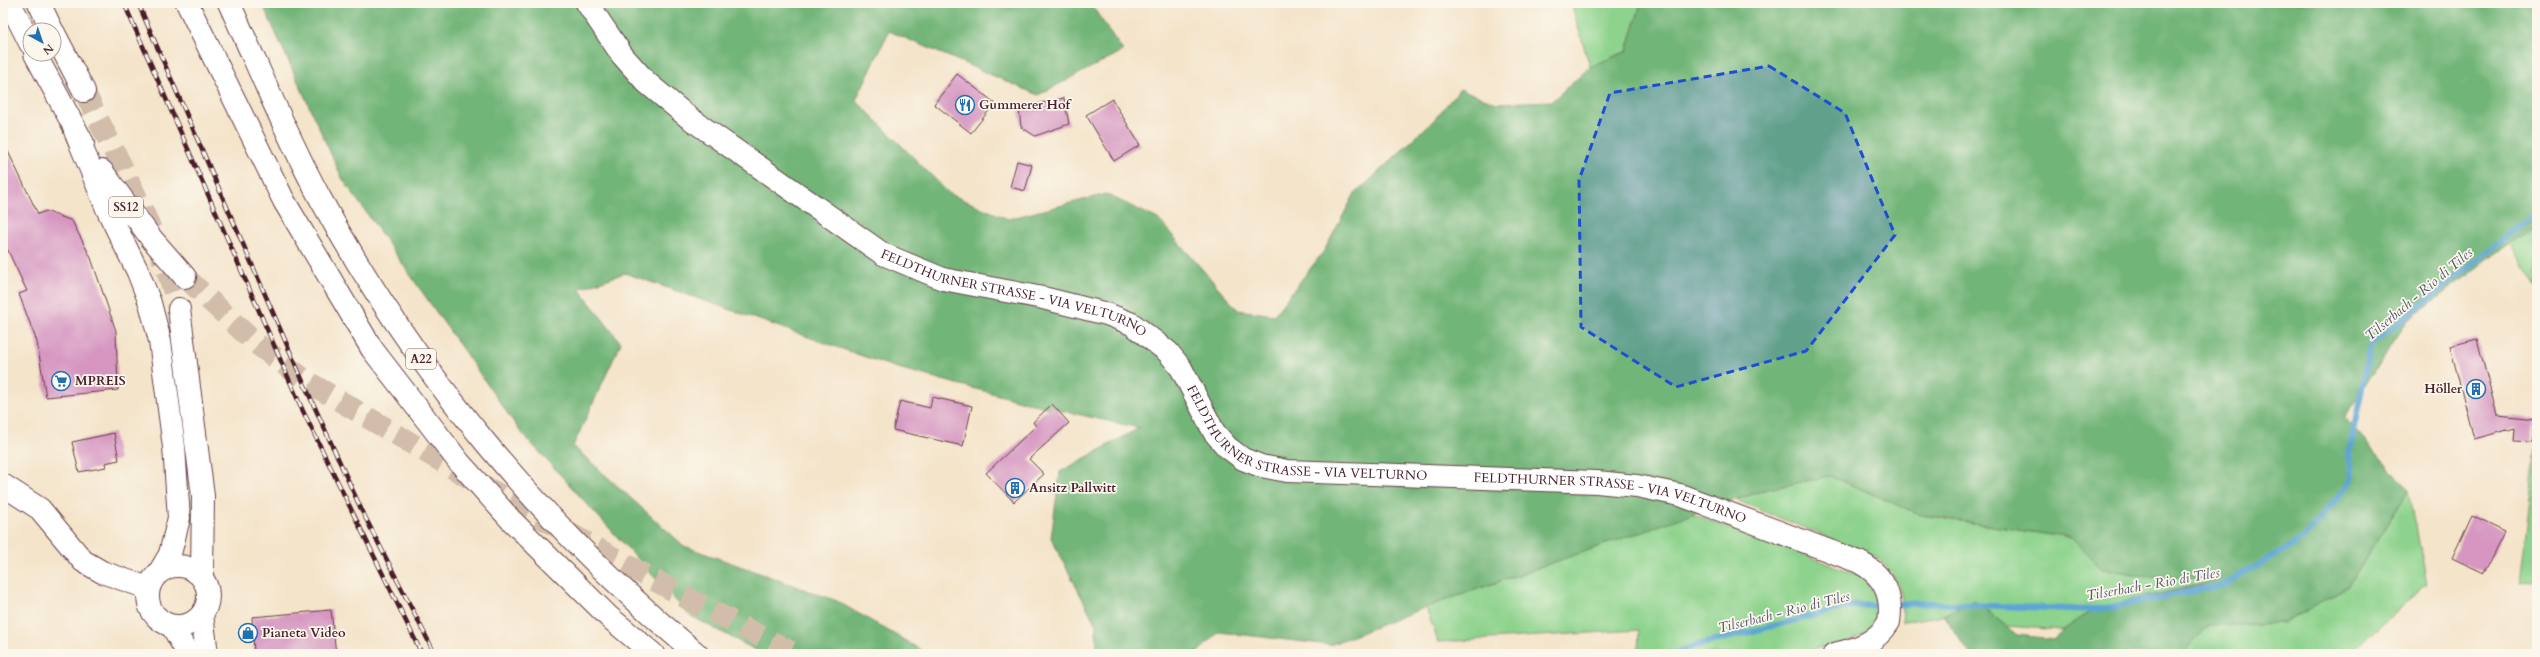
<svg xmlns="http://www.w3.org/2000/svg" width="2540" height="657" font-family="Cardo,serif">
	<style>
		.green { fill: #8ed38d; stroke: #6c795c }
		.forest { fill: #72b578; stroke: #5e6a52 }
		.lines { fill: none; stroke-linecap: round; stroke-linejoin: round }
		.stream { stroke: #5da5d4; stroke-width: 6 }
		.building { fill: #d696c1 }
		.primary-tunnel { stroke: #d2bdaa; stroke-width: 22; stroke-dasharray: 22 11; stroke-linecap: butt }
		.street-casing { stroke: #643d43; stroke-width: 24 }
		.secondary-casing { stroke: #643d43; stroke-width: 24 }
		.primary-casing { stroke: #643d43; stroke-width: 24 }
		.highway-casing { stroke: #643d43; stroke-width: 24 }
		.street { stroke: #fff; stroke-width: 22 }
		.secondary { stroke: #fff; stroke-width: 22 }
		.primary { stroke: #fff; stroke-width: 22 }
		.highway { stroke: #fff; stroke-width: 22 }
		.rail-casing { stroke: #4a1f2b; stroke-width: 4.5 }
		.rail { stroke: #fbf7ec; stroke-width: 3; stroke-dasharray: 9; stroke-linecap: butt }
		.marked { fill: #1d4ed8; fill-opacity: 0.2; stroke: #1d4ed8; stroke-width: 3; stroke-dasharray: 8 5; stroke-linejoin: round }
		.labels { text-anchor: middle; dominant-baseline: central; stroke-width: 3.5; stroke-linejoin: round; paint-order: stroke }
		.shield { fill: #fbf7ec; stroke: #7f6065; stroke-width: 1 }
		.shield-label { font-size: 12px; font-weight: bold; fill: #4a1f2b }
		.poi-label { font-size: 13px; font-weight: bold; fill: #4a1f2b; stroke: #fbf7ec; text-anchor: start }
		.street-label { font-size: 13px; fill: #4a1f2b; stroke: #fbf7ec }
		.water-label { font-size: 14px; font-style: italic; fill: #52556f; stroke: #fbf7ec }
	</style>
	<rect width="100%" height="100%" fill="#fbf7ec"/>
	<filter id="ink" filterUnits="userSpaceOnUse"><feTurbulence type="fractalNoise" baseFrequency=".025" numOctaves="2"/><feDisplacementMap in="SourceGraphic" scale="8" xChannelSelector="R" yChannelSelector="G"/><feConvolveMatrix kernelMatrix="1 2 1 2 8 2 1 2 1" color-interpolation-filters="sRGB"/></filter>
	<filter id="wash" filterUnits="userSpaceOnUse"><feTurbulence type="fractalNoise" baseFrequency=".012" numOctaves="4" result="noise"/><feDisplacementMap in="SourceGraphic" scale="16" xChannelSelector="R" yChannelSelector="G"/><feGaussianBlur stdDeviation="0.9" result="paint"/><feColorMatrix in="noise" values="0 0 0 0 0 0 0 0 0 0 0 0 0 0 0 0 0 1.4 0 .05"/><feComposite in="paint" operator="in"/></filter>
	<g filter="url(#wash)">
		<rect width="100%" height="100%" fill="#f4e4ca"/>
		<path class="green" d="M1571,3h70l-14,48 -37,16z
			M2537,229v59l-28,-45z
			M2537,439v141l-17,3z
			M1830,476l91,39 150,23 31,31 31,6 88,4 -126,31 -33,20 -56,-4 -32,-26 -31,15 -41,7c3,-29 -4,-46 -26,-65l-140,-57 32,-11z
			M2409,490l18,94 -79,70h-165l25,-28 76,-3 64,-37z
			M1692,514l167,61 7,7 8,12 3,13 -2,14 -11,13 -17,9 -60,11h-149l1,-24 -201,12 -12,-35z"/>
		<path class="forest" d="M262,3h828l33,48 -85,44 -149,-64 -33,69 94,94 58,25 98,-25 52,25 80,91 36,5 50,-64 30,-56 80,-75 26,-31 37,14 55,-2 38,-34 37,-16 14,-48h896v226l-28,14 -102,78 -63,97 65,72 -61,96 -64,37 -76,3 -25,28h-213l-27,-39 31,-15 43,35 37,4c38,-44 114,-41 166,-60l-87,-4 -31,-6 -31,-31 -150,-23 -91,-39 -62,13 -76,25 -266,93 -96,38 -111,-13 -23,22h-99l-1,-29 -45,-87 9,-66 79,-44 -107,-24 -138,-37 -269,-94 -46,16 42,54 -48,103 111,100 153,55 91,53h-165l-74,-39 -169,-184 -178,-253z"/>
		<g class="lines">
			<path class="stream" d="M1671,654l27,-9 153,-39 76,-3 168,7 129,-25 79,-46 48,-58 -2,-27 21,-108 167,-134"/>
		</g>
		<g id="blocks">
			<path class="building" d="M957,74l38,29 -24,30 -37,-29z
				M1064,98l5,26 -34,12 -14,-9 -2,-19z
				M1112,99l28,46 -26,16 -28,-46z
				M3,141l35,73 8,-3 26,10 19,37 25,73 2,59 -72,7 -9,-55 -18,-48 8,-3 -24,-51z
				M1017,161l15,4 -7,26 -15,-4z
				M2477,339l20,76 40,4v3l-3,1 -3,19 -17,-1 1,-13 -41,11 -24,-93z
				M932,397l40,9 -9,40 -70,-16 7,-29 30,7z
				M1052,404l17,19 -40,36 15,15 -30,28 -28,-29 50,-47 -3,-4z
				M114,433l5,27 -14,3 1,4 -27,5 -7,-30z
				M2472,515l33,16 -21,42 -32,-15z
				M331,610l5,44h-82l-2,-37z"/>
		</g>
	</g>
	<g filter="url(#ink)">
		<use href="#blocks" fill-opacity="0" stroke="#643d43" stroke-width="1"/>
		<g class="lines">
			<path class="primary-tunnel" d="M84,91c35,71 74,141 95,218
				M185,277l68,64 55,41 170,101 207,114 110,57"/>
			<defs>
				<path id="street" d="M3,485l37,24 43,52 19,11 46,16"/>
				<g id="secondary">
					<path id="s1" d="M587,3l35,52 24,27 42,35 195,137 60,25 100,19 64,16 25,10 36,28 13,16 33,64 13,15 16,12 18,7 26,5 310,11 40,4 43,9 179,67c25,13 34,33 30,60 -13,21 -32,27 -55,32"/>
					<circle cx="178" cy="596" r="30"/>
					<path d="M202,615l5,39"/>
					<path d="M172,626l16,28"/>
				</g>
				<path id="primary" d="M10,3l20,40
					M39,3l13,27
					M54,33l30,58
					M35,54l48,89
					M75,131l33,80 30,61 12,31 10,38 14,106 5,71 -9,36 -10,17
					M102,171l49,67 34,39
					M179,309l24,187 -1,80"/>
				<path id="highway" d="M187,3l97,198 88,148 87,113 52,58 98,97 44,37
					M229,3c30,65 57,132 91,195 95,174 224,330 377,456"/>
			</defs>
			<use href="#street" class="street-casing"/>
			<use href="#secondary" class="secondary-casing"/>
			<use href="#primary" class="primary-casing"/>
			<use href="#highway" class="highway-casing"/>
			<use href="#street" class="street"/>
			<use href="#secondary" class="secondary"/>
			<use href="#primary" class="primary"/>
			<use href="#highway" class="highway"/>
			<defs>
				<path id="rail" d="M124,3l178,406 120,245
					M138,3l163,374 61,134 73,143"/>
			</defs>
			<use href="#rail" class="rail-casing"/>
			<use href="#rail" class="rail"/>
		</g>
	</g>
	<path class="marked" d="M1769,66l76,47 50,122 -89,116 -130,36 -95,-60 -2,-147 31,-87z"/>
	<defs>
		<symbol id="restaurant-ring" viewBox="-11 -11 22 22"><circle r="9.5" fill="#fbf7ec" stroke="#1f6fb2" stroke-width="1.5"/><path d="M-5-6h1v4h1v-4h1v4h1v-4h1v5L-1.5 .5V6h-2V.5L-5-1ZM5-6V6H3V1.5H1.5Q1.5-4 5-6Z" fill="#1f6fb2"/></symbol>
		<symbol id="supermarket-ring" viewBox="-11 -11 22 22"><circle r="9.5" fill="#fbf7ec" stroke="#1f6fb2" stroke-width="1.5"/><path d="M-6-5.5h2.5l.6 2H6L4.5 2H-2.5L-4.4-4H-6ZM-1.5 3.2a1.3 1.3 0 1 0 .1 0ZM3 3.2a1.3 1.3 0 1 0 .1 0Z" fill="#1f6fb2"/></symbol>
		<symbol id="building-ring" viewBox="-11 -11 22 22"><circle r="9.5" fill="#fbf7ec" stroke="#1f6fb2" stroke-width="1.5"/><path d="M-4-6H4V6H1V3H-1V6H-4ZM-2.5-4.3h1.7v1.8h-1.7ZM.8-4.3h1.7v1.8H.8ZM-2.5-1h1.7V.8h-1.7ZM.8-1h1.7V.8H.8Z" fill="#1f6fb2"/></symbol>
		<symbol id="shop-ring" viewBox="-11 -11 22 22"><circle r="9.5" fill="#fbf7ec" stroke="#1f6fb2" stroke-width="1.5"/><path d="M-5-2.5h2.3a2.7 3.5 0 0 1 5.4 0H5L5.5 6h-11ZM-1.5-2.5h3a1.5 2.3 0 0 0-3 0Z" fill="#1f6fb2"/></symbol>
	</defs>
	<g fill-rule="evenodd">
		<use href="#restaurant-ring" x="954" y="94" width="22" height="22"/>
		<use href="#supermarket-ring" x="50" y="370" width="22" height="22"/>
		<use href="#building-ring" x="2465" y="378" width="22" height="22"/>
		<use href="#building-ring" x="1004" y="477" width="22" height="22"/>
		<use href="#shop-ring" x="237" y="622" width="22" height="22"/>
	</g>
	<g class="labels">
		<g class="shield">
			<rect x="109" y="197" width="34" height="20" rx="3"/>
			<rect x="406" y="349" width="30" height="20" rx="3"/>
		</g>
		<g class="shield-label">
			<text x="126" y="207">SS12</text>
			<text x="421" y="359">A22</text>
		</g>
		<g class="poi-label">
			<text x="979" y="105">Gummerer Hof</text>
			<text x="75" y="381">MPREIS</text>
			<text x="2462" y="389" text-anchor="end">Höller</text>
			<text x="1029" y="488">Ansitz Pallwitt</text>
			<text x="262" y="633">Pianeta Video</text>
		</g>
		<g class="street-label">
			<text stroke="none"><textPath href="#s1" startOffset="529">FELDTHURNER STRASSE - VIA VELTURNO</textPath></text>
			<text stroke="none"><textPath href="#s1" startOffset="877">FELDTHURNER STRASSE - VIA VELTURNO</textPath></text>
			<text stroke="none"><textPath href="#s1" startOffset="1201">FELDTHURNER STRASSE - VIA VELTURNO</textPath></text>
		</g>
		<g class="water-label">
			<text transform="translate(2419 294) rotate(-40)">Tilserbach - Rio di Tiles</text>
			<text transform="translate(2153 584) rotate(-10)">Tilserbach - Rio di Tiles</text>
			<text transform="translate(1784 612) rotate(-14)">Tilserbach - Rio di Tiles</text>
		</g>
	</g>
	<rect width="2540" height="657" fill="none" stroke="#fbf7ec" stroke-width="16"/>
	<g transform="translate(42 42) rotate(140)"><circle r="19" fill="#fbf7ec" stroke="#b4a19f"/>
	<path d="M0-3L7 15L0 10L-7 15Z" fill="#1f6fb2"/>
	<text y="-6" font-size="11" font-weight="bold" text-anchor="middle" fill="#4a1f2b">N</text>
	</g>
</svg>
